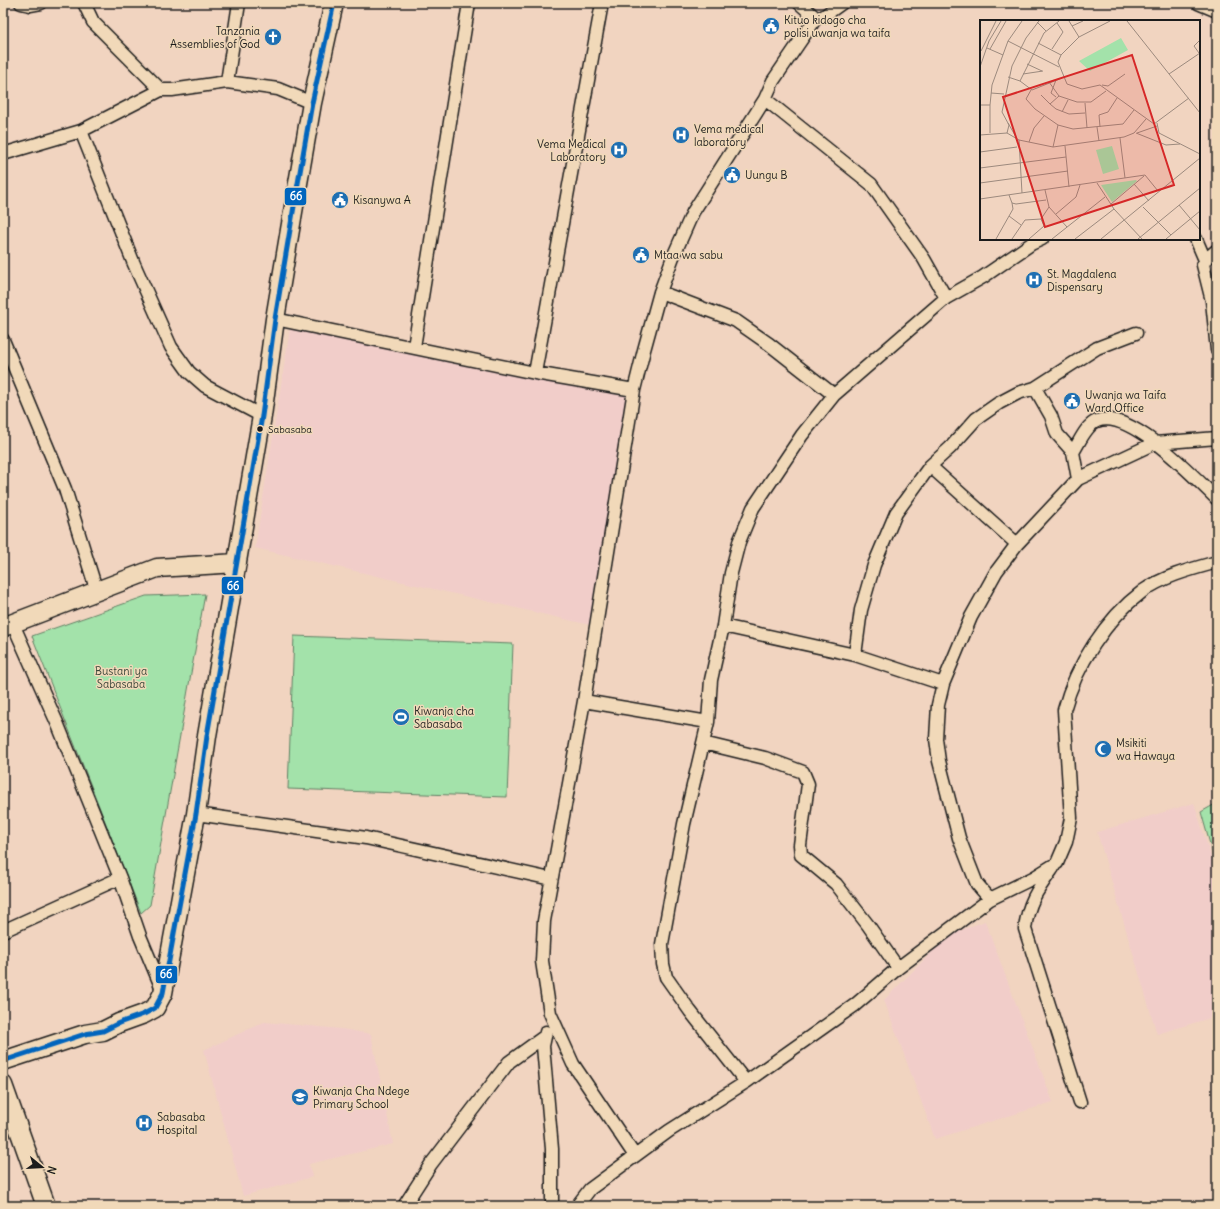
<svg xmlns="http://www.w3.org/2000/svg" width="1220" height="1209" font-family="Delius,sans-serif">
	<style>
		.built { fill: #f1cdc9 }
		.green { fill: #a3e2aa; stroke: #607f63 }
		.lines { fill: none; stroke-linecap: round; stroke-linejoin: round }
		.street-casing { stroke: #1c1c1c; stroke-width: 15 }
		.secondary-casing { stroke: #1c1c1c; stroke-width: 21 }
		.street { stroke: #f1d9b9; stroke-width: 12 }
		.secondary { stroke: #f1d9b9; stroke-width: 18 }
		.bus-1-casing { stroke: #f1d9b9; stroke-width: 8 }
		.bus-1 { stroke: #0065bd; stroke-width: 5 }
		.bus-dot { fill: #1c1c1c; stroke: #f1d9b9; stroke-width: 1.5 }
		.labels { text-anchor: middle; dominant-baseline: central; stroke-width: 3; stroke-linejoin: round; paint-order: stroke }
		.bus-label { font-size: 10px; fill: #1c1c1c; stroke: #f1d9b9; text-anchor: start }
		.poi-label { font-size: 11px; fill: #1c1c1c; stroke: #f1d9b9; text-anchor: start }
		.park-label { font-size: 11px; fill: #374438; stroke: #f1d9b9 }
		.inset-road { fill: none; stroke: #9c8a7e; stroke-width: 1 }
		.view { fill: #d62828; fill-opacity: 0.15; stroke: #d62828; stroke-width: 2 }
		.inset-edge { fill: none; stroke: #1c1c1c; stroke-width: 2 }
		.line-badge { stroke: #f1d9b9; stroke-width: 1.5 }
		.badge-label { font-size: 11px; text-anchor: middle; font-weight: bold; fill: #fff }
	</style>
	<rect width="100%" height="100%" fill="#f1d4c0"/>
	<filter id="ink" filterUnits="userSpaceOnUse"><feTurbulence type="fractalNoise" baseFrequency=".025" numOctaves="2"/><feDisplacementMap in="SourceGraphic" scale="8" xChannelSelector="R" yChannelSelector="G"/><feConvolveMatrix kernelMatrix="1 2 1 2 8 2 1 2 1" color-interpolation-filters="sRGB"/></filter>
	<g filter="url(#ink)">
		<path class="built" d="M290,329l338,66 -38,230 -335,-77z
			M1194,803l23,73v140l-60,18 -60,-202z
			M985,921l68,181 -118,37 -51,-139 65,-65z
			M264,1022l78,7 29,5 22,110 -84,20 3,13 -69,19 -39,-146z"/>
		<path class="green" d="M205,594l-55,311 -9,8 -109,-277 114,-40z
			M294,636l219,8 -6,153 -219,-8z
			M1217,803v66l-16,-57z"/>
		<g class="lines">
			<defs>
				<path id="street" d="M21,3l9,2 11,-2
					M84,3l9,19 68,68
					M799,3l17,15 8,-2 18,-13
					M1198,3l19,8
					M227,82l12,-79
					M765,99l106,85 53,75 22,39
					M81,131l53,133 37,83 18,25 16,14 57,30
					M3,154l78,-23 80,-41h11l55,-8 51,7 34,14
					M1196,239l9,21
					M1217,250l-12,10 -2,5 9,36 5,49
					M660,292l76,29 33,23 65,51
					M275,319l260,54 99,17
					M3,340l62,149 32,103
					M414,347l55,-344
					M535,373l67,-370
					M1035,388l62,-40 39,-15
					M1073,452c6,-9 13,-27 24,-31 33,-13 98,57 120,78
					M930,466l87,78
					M13,624l45,101 62,153 20,58 23,55
					M723,626l132,29 88,29
					M855,655l6,-45 13,-45 22,-52 34,-47 20,-18 26,-29 23,-16 19,-10 17,-5 16,28 6,18 16,18 5,27
					M584,701l124,21
					M703,743l62,15 38,14 5,12 -8,61 1,10 35,29 32,41 30,43
					M196,814l170,24 185,41
					M1053,868c-15,21 -25,34 -28,61l55,173
					M990,899l-13,-15 -18,-46 -20,-77 -3,-22 2,-34 5,-21 28,-67 25,-45 21,-28 61,-65 77,-36 62,-5
					M3,931l117,-53
					M546,1032l-3,14 9,103v57
					M746,1082l-56,-71 -24,-34 -3,-13 -1,-20 22,-120 24,-102 3,-42 12,-54 8,-53 8,-31 14,-34 49,-73 32,-40 112,-97 37,-21 48,-33 11,-5
					M635,1156l-62,-92 -23,-51 -8,-52 2,-40 40,-220 50,-311 10,-40 16,-58 13,-35 20,-45 72,-113 8,-18 43,-63
					M404,1206l27,-42 78,-102 36,-26
					M577,1206l13,-17 79,-58 77,-49 109,-77 43,-37 92,-69 43,-21 24,-15 9,-21 5,-24 -7,-108c12,-45 42,-91 79,-119 21,-15 49,-22 74,-29"/>
				<path id="secondary" d="M3,627l154,-59 80,-5
					M3,1061l82,-27 18,-3 16,-8 25,-9 11,-6 8,-15 33,-179 11,-78 55,-320 13,-97 18,-107 19,-109 22,-100
					M3,1085l43,121"/>
			</defs>
			<use href="#street" class="street-casing"/>
			<use href="#secondary" class="secondary-casing"/>
			<use href="#street" class="street"/>
			<use href="#secondary" class="secondary"/>
			<defs>
				<path id="bus-1" d="M3,1061l82,-27 18,-3 16,-8 25,-9 11,-6 8,-15 33,-179 11,-78 55,-320 13,-97 18,-107 19,-109 22,-100"/>
			</defs>
			<use href="#bus-1" class="bus-1-casing"/>
			<use href="#bus-1" class="bus-1"/>
		</g>
	</g>
	<defs>
		<symbol id="civic-disc" viewBox="-11 -11 22 22"><circle r="9.5" fill="#1f6fb2" stroke="#f1d9b9"/><path d="M-.6-6.5H3V-4.5H.6V-3L4-1V1h2V6H-6V1h2V-1L-.6-3ZM-1.2 2.5V6h2.4V2.5Z" fill="#fff"/></symbol>
		<symbol id="church-disc" viewBox="-11 -11 22 22"><circle r="9.5" fill="#1f6fb2" stroke="#f1d9b9"/><path d="M-1.2-6h2.4v3.5h3.3v2.4h-3.3V6h-2.4V-.1h-3.3v-2.4h3.3Z" fill="#fff"/></symbol>
		<symbol id="hospital-disc" viewBox="-11 -11 22 22"><circle r="9.5" fill="#1f6fb2" stroke="#f1d9b9"/><path d="M-5-5h3v3.5h4V-5h3V5h-3V1.5h-4V5h-3Z" fill="#fff"/></symbol>
		<symbol id="stadium-disc" viewBox="-11 -11 22 22"><circle r="9.5" fill="#1f6fb2" stroke="#f1d9b9"/><path d="M0-5a6.5 5 0 1 0 0 10a6.5 5 0 1 0 0-10ZM-3.5-1.8h7v3.6h-7Z" fill="#fff"/></symbol>
		<symbol id="mosque-disc" viewBox="-11 -11 22 22"><circle r="9.5" fill="#1f6fb2" stroke="#f1d9b9"/><path d="M3.5-4.9A6 6 0 1 0 3.5 4.9A5 5 0 1 1 3.5-4.9Z" fill="#fff"/></symbol>
		<symbol id="school-disc" viewBox="-11 -11 22 22"><circle r="9.5" fill="#1f6fb2" stroke="#f1d9b9"/><path d="M0-5L7-2L0 1L-7-2ZM-4 1L0 2.5L4 1V4Q0 6-4 4Z" fill="#fff"/></symbol>
	</defs>
	<g fill-rule="evenodd">
		<use href="#civic-disc" x="761" y="16" width="20" height="20"/>
		<use href="#church-disc" x="263" y="27" width="20" height="20"/>
		<use href="#hospital-disc" x="671" y="125" width="20" height="20"/>
		<use href="#hospital-disc" x="609" y="140" width="20" height="20"/>
		<use href="#civic-disc" x="722" y="165" width="20" height="20"/>
		<use href="#civic-disc" x="330" y="190" width="20" height="20"/>
		<use href="#civic-disc" x="631" y="245" width="20" height="20"/>
		<use href="#hospital-disc" x="1024" y="270" width="20" height="20"/>
		<use href="#civic-disc" x="1062" y="391" width="20" height="20"/>
		<use href="#stadium-disc" x="391" y="707" width="20" height="20"/>
		<use href="#mosque-disc" x="1093" y="739" width="20" height="20"/>
		<use href="#school-disc" x="290" y="1087" width="20" height="20"/>
		<use href="#hospital-disc" x="134" y="1113" width="20" height="20"/>
	</g>
	<circle class="bus-dot" cx="260" cy="429" r="3.5"/>
	<g class="labels">
		<g class="bus-label">
			<text x="268" y="429">Sabasaba</text>
		</g>
		<g class="poi-label">
			<text x="784" y="20">Kituo kidogo cha<tspan x="784" dy="13">polisi uwanja wa taifa</tspan></text>
			<text x="260" y="31" text-anchor="end">Tanzania<tspan x="260" dy="13">Assemblies of God</tspan></text>
			<text x="694" y="129">Vema medical<tspan x="694" dy="13">laboratory</tspan></text>
			<text x="606" y="144" text-anchor="end">Vema Medical<tspan x="606" dy="13">Laboratory</tspan></text>
			<text x="745" y="175">Uungu B</text>
			<text x="353" y="200">Kisanywa A</text>
			<text x="654" y="255">Mtaa wa sabu</text>
			<text x="1047" y="274">St. Magdalena<tspan x="1047" dy="13">Dispensary</tspan></text>
			<text x="1085" y="395">Uwanja wa Taifa<tspan x="1085" dy="13">Ward Office</tspan></text>
			<text x="414" y="711">Kiwanja cha<tspan x="414" dy="13">Sabasaba</tspan></text>
			<text x="1116" y="743">Msikiti<tspan x="1116" dy="13">wa Hawaya</tspan></text>
			<text x="313" y="1091">Kiwanja Cha Ndege<tspan x="313" dy="13">Primary School</tspan></text>
			<text x="157" y="1117">Sabasaba<tspan x="157" dy="13">Hospital</tspan></text>
		</g>
		<g class="park-label">
			<text x="121" y="671">Bustani ya<tspan x="121" dy="13">Sabasaba</tspan></text>
		</g>
	</g>
	<g transform="translate(980 20)">
		<rect width="220" height="220" fill="#f1d4c0"/>
		<path d="M141,18l7,12 -38,21 -11,-10zM132,126l7,23 -16,5 -7,-24zM157,161l-25,21 -11,-17 35,-5z" fill="#a3e2aa"/>
		<path class="inset-road" d="M79,1l-15,12 -24,48 12,9 30,-12M89,1l10,16M130,1l-31,16 -18,18 -3,7 9,22 15,5 18,-4 54,39 35,-26M147,1l73,92M57,2l9,9M92,6l11,-5M28,21l51,26M58,23l23,12M7,28l16,7M10,29l16,-28M72,29l11,-17 -6,-9M1,31l15,-30M219,33l-5,-7 6,-6M47,44l15,7M0,47l9,-26 12,-20M43,54l20,-3M189,54l31,-21M28,57l12,4M69,62l10,14 18,6h14l15,-11M122,65l6,1 17,-12M51,70l-5,9 9,10 23,16 15,4 50,-5 11,-14M11,73l13,1M61,75l9,9M79,76l-9,8 6,5 13,5 16,-1M76,77l-5,-4 5,-13M105,83l2,25M0,85h10l2,-20 16,-44 14,-20M82,92l6,-12M28,103l8,14M177,103l2,10 41,21M117,107l2,14M120,107l-1,-12 9,-3 9,-14M10,113v-28M156,113l30,12 14,-1M157,113l20,-7M0,115l27,-2M140,118l5,40M39,120l34,7 71,-10 10,-4 12,-14M49,122l5,-14 10,-12M85,126l4,41M73,127l5,-22M0,132l37,-5M0,148l86,-11M0,163l88,-12M117,163l17,26 28,30M154,164l15,17M65,170l4,17 18,20M42,173l-3,-53 -12,-7 2,-8 -7,-13 10,-46 14,-28 13,-17M29,175l3,8 4,1 30,-4M0,179l165,-24 13,16M131,184l33,-28M199,185l21,25M163,187l28,28M76,194l20,-17 4,-12M29,196l12,9M61,199l8,-12M16,219l17,-30 -1,-6M32,219l13,-19 16,-1 3,7 -15,13M72,219l53,-42M95,219l39,-30M121,219l99,-81M158,219l62,-51M186,219l34,-28"/>
		<path class="view" d="M152,35l42,130 -129,42 -42,-130z"/>
		<rect width="220" height="220" class="inset-edge"/>
	</g>
	<g class="line-badge">
		<rect x="284" y="187" width="23" height="19" rx="4" fill="#0065bd"/>
		<rect x="221" y="576" width="23" height="19" rx="4" fill="#0065bd"/>
		<rect x="155" y="965" width="23" height="19" rx="4" fill="#0065bd"/>
	</g>
	<g class="badge-label">
		<text x="296" y="200">66</text>
		<text x="233" y="590">66</text>
		<text x="166" y="978">66</text>
	</g>
	<rect width="1220" height="1209" fill="none" stroke="#f1d9b9" stroke-width="16"/>
	<rect x="8" y="8" width="1204" height="1193" fill="none" stroke="#1c1c1c" stroke-width="1.5" filter="url(#ink)"/>
	<g transform="translate(42 1167) rotate(108)" stroke="#f1d9b9" stroke-width="3" paint-order="stroke">
	<path d="M0-3L7 15L0 10L-7 15Z" fill="#1c1c1c"/>
	<text y="-6" font-size="11" font-weight="bold" text-anchor="middle" fill="#1c1c1c">N</text>
	</g>
</svg>
